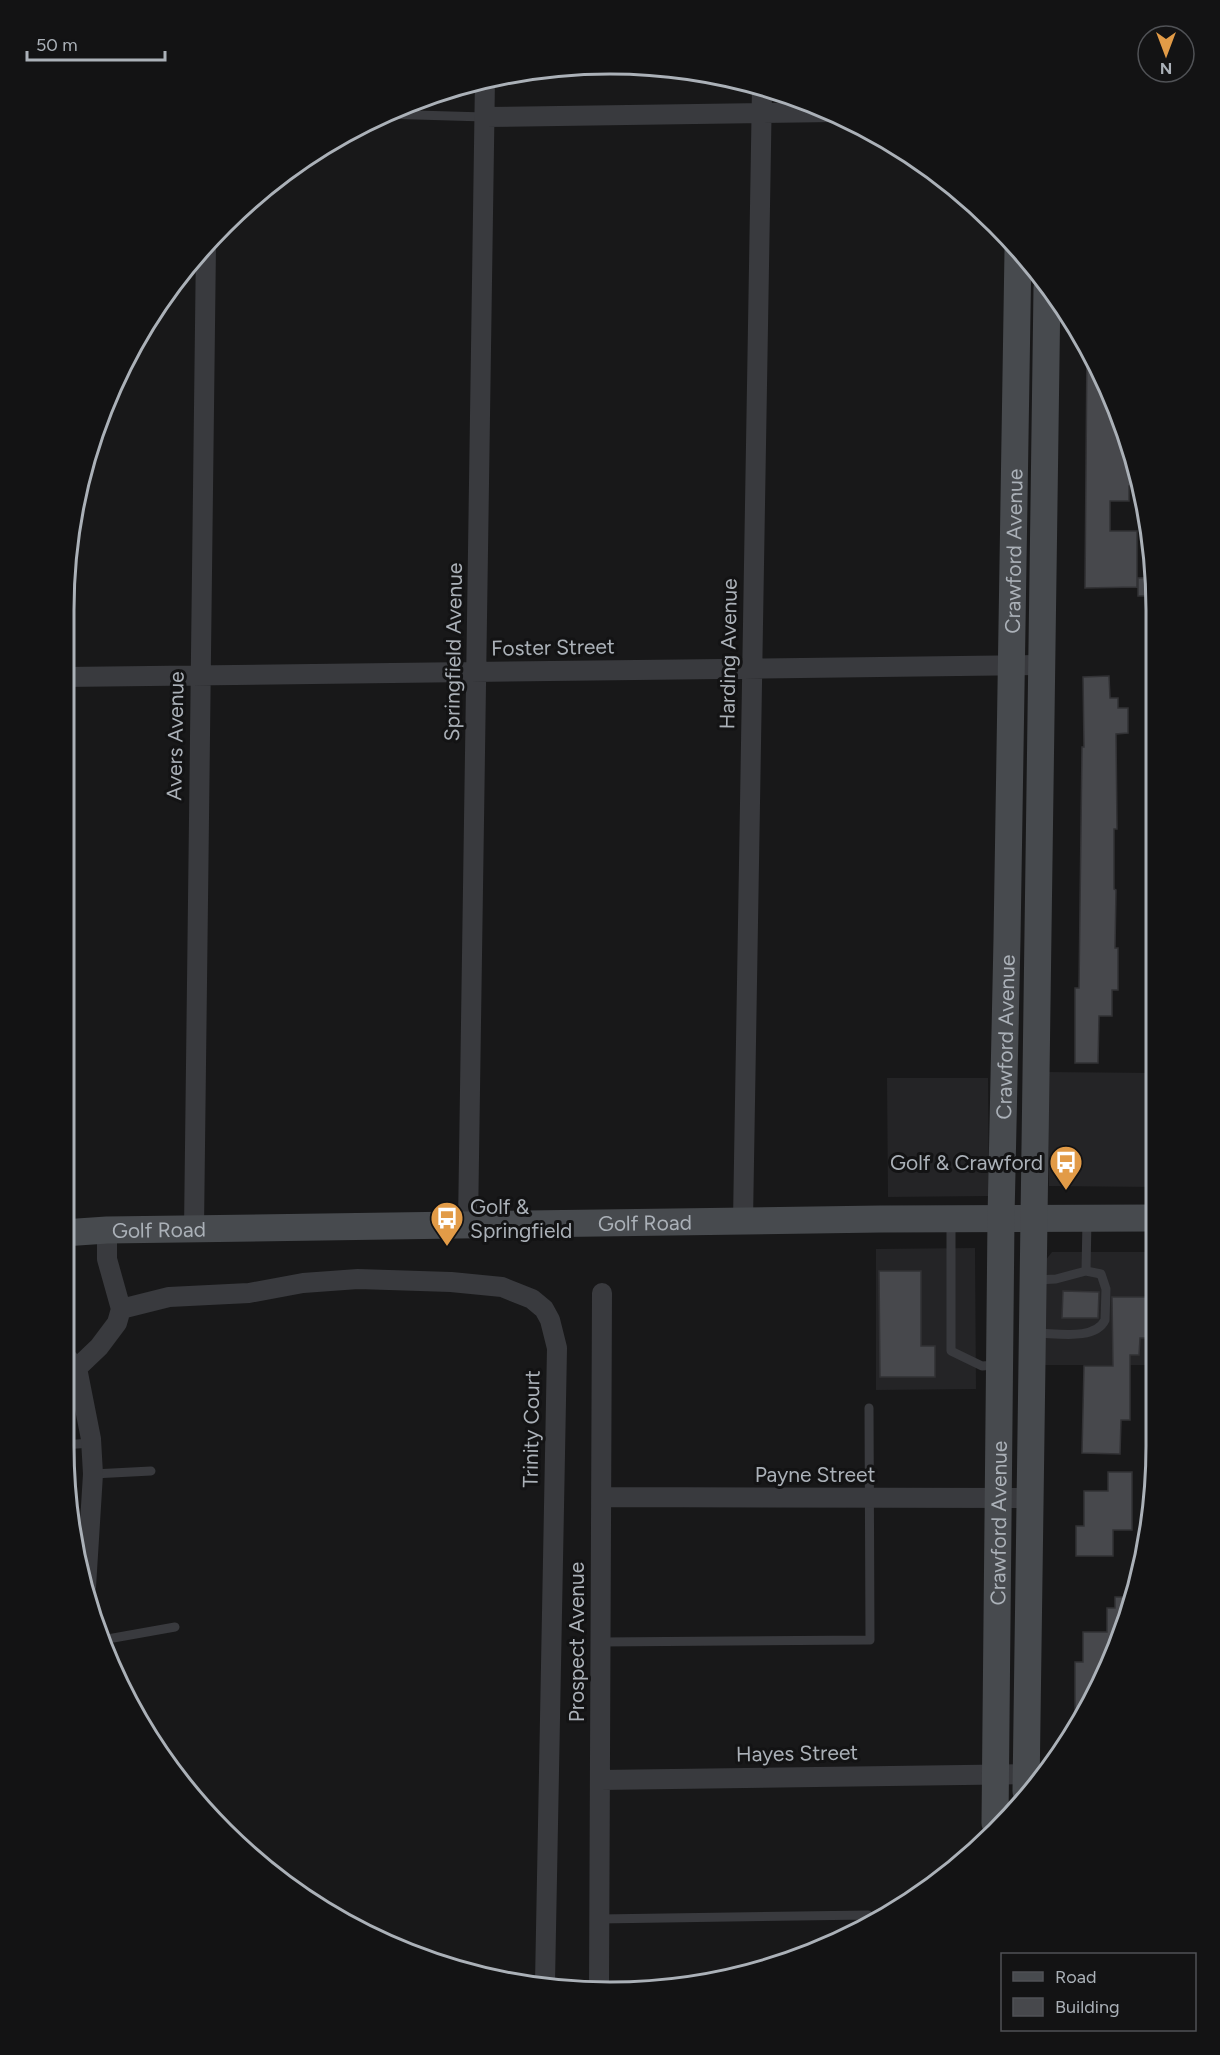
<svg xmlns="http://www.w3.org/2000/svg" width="1220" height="2055" font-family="Figtree,sans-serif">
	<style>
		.built { fill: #242426 }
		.building { fill: #47484c; stroke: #323235; stroke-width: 1.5 }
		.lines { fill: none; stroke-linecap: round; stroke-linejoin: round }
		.lane { stroke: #393a3e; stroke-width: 9 }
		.street { stroke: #393a3e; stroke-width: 20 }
		.secondary { stroke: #474a4e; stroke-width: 27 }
		.labels { text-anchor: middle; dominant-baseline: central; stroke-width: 6; stroke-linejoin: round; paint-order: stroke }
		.street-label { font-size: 21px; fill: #abb1b8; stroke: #131314 }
		.poi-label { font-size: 21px; fill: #abb1b8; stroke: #131314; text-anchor: end }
		.rim { fill: none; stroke: #abb1b8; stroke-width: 3 }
	</style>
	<rect width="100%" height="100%" fill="#181819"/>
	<path class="built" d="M1047,1072l109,1v114l-107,-1z
		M887,1078h101l1,118 -101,1z
		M975,1248l1,141 -100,1v-141z
		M1052,1252h104v113h-116l1,-99z"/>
	<path class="building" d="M1087,345l41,90 5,23v28h-4v15h-19v30h27v56l-52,1z
		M1156,577v19h-18v-18z
		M1109,676l1,22h8v10h10v25l-12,1 1,95h-3v60l2,1 -1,58h3v42h-6v26h-13l-1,47h-23v-75h4l3,-241h2l-1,-70z
		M879,1271h42v75h14v31h-55z
		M1063,1291l36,1 -1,26h-36z
		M1112,1297h44v41h-16l-1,17h-9v65h-9l-1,34 -38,-1 2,-87h29z
		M1108,1472h24v58h-19v26h-37v-30h8v-35h24z
		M1115,1597h16l-3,24 -53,107v-66h8v-30h24v-24h8z"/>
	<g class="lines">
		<path class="lane" d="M382,114l103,3
			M951,1221v130l31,15 14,-1
			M1036,1280l20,-1 30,-8
			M1036,1333c20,0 59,8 69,-13l1,-31 -5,-15 -15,-3 1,-51
			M63,1445l28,-2
			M93,1474l58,-3
			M102,1640l73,-13
			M601,1642l269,-2 -1,-232
			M599,1919l269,-4 -1,4"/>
		<path class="street" d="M485,117l349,-5
			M64,677l978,-12
			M743,1221l19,-1134
			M468,1225l17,-1146
			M194,1229l12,-985
			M121,1309l48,-12 80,-4 54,-10 55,-4 93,3 51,5 30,12 12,10 6,11 7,28 -12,635
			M63,1354l14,14
			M601,1497l428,1
			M86,1587l7,-113 -2,-35 -14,-71 22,-21 18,-24 4,-14 -14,-50v-29
			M600,1780l441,-6
			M599,1990l3,-697"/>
		<g class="secondary">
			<path id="s1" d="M63,1233l44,-3 774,-11 275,-1"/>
			<path d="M1026,1791l21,-1503"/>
			<path id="s2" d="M995,1823l6,-605 6,-279 11,-689"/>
		</g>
	</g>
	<defs>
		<symbol id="bus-pin" viewBox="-11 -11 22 30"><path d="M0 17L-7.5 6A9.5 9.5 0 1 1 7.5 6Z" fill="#e29b47" stroke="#131314"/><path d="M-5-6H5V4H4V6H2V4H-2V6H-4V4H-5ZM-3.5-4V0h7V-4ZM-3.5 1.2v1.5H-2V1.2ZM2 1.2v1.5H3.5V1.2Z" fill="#fff"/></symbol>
	</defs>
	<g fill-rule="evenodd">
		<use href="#bus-pin" x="1047" y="1143" width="38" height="52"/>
		<use href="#bus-pin" x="428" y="1199" width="38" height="52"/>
	</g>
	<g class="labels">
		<g class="street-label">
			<text stroke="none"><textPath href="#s2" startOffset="1272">Crawford Avenue</textPath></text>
			<text transform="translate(553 647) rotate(-1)">Foster Street</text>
			<text transform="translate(453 652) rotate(-89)">Springfield Avenue</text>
			<text transform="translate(728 654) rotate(-89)">Harding Avenue</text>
			<text transform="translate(175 736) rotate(-89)">Avers Avenue</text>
			<text stroke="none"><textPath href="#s2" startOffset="786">Crawford Avenue</textPath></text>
			<text stroke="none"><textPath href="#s1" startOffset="582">Golf Road</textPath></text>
			<text stroke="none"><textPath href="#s1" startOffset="96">Golf Road</textPath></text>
			<text transform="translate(531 1429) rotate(-89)">Trinity Court</text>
			<text x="815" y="1474">Payne Street</text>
			<text stroke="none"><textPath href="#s2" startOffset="300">Crawford Avenue</textPath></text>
			<text transform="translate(576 1642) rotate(-90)">Prospect Avenue</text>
			<text transform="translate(797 1753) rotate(-1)">Hayes Street</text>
		</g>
		<g class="poi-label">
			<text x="1043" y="1162">Golf &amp; Crawford</text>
			<text x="470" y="1206" text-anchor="start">Golf &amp;<tspan x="470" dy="24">Springfield</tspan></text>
		</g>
	</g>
	<path d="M0 0H1220V2055H0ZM610 74H610A536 536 0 0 1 1146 610V1446A536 536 0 0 1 610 1982H610A536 536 0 0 1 74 1446V610A536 536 0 0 1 610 74Z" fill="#131314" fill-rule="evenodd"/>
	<path class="rim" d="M610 74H610A536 536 0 0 1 1146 610V1446A536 536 0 0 1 610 1982H610A536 536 0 0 1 74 1446V610A536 536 0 0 1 610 74Z"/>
	<rect x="1001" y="1953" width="195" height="78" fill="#131314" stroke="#505256" stroke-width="1.5"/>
	<rect x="1013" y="1972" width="30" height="9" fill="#474a4e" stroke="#505256" stroke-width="1.5"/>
	<text x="1055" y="1983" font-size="18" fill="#abb1b8">Road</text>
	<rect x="1013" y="1998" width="30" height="18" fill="#47484c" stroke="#505256" stroke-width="1.5"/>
	<text x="1055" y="2013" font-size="18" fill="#abb1b8">Building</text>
	<g transform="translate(1166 54) rotate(180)"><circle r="28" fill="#131314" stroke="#505256" stroke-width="1.5"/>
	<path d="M0-4.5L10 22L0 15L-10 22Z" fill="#e29b47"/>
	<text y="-9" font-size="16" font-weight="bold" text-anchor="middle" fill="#abb1b8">N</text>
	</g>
	<path d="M27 51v9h138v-9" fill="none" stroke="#abb1b8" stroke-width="3"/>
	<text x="36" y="51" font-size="18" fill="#abb1b8" stroke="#131314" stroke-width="4.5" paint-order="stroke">50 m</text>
</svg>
